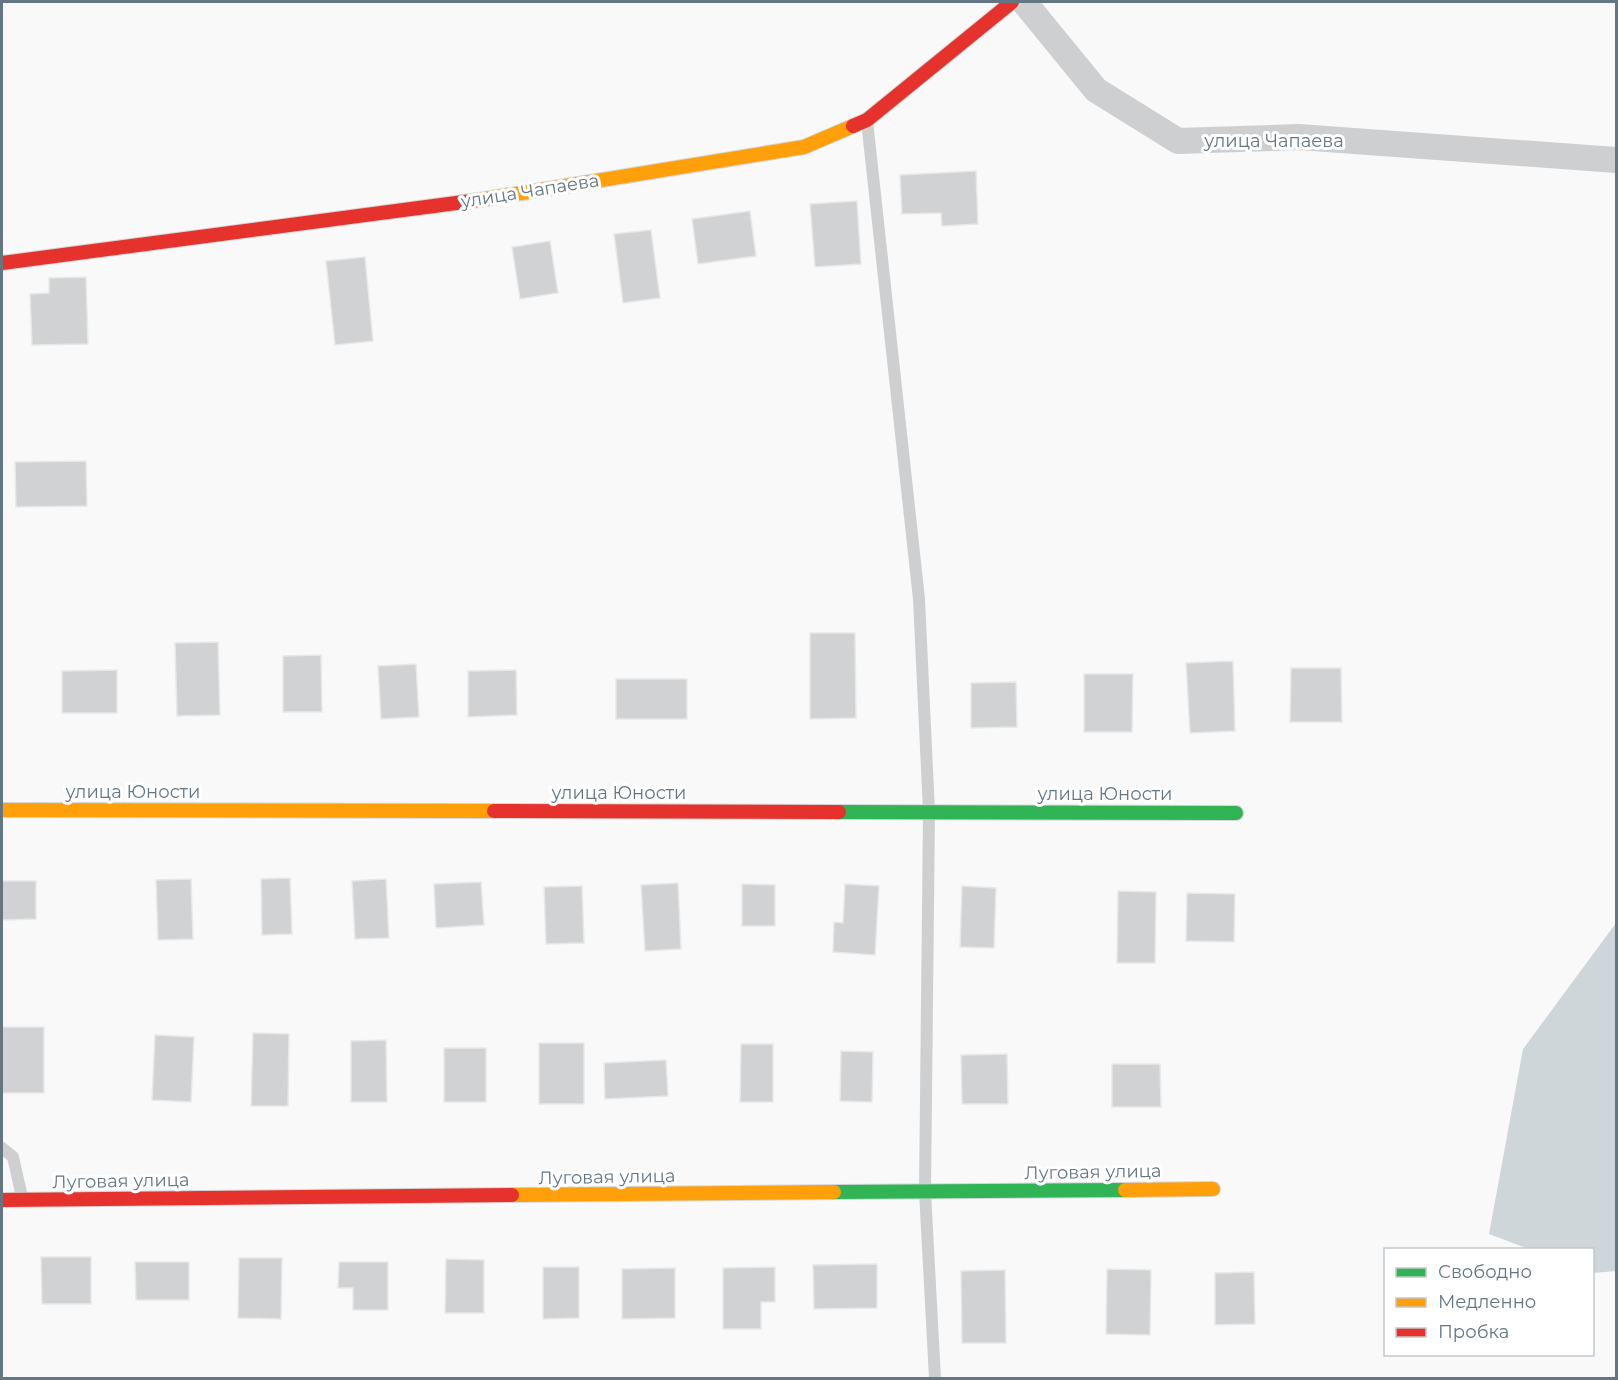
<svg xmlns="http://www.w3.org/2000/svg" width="1618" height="1380" font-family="Montserrat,sans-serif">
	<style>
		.water { fill: #ced6d9 }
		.building { fill: #d0d2d3; stroke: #e8e8e8; stroke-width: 1.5 }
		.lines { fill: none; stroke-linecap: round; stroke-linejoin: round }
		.fast-casing { stroke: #d5d6d7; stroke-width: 16 }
		.slow-casing { stroke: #d5d6d7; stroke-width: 16 }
		.jam-casing { stroke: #d5d6d7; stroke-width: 16 }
		.lane { stroke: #cecfd0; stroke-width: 12 }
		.street { stroke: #cecfd0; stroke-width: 26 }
		.fast { stroke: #30b455; stroke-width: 14 }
		.slow { stroke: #ff9f0a; stroke-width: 14 }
		.jam { stroke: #e5322d; stroke-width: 14 }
		.labels { text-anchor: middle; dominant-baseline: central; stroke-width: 6; stroke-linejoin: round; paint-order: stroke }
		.street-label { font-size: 18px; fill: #657683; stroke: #fff }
	</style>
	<rect width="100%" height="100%" fill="#f9f9f9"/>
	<path class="water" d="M1616,923v348l-23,2 -1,-23 -63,-1 -40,-15 34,-185z"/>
	<path class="building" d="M976,171l2,53 -36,2 -1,-13 -39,1 -2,-39z
		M857,201l4,63 -46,3 -5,-63z
		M750,211l6,45 -58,8 -6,-45z
		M651,230l9,68 -37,5 -9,-69z
		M550,241l8,52 -38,6 -8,-52z
		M365,257l8,84 -38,4 -9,-84z
		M86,277l2,67 -56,1 -2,-51 19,-1v-15z
		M86,461l1,45 -71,1 -1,-45z
		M810,633h45l1,85 -46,1z
		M218,642l2,73 -43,1 -2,-73z
		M321,655l1,57h-39v-56z
		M1233,661l2,70 -45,2 -4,-70z
		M416,664l3,53 -38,2 -3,-53z
		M1291,668h50l1,54h-52z
		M117,670v43h-55v-42z
		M516,670l1,45 -49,2v-46z
		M1084,674h49l-1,58h-48z
		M616,679h71v40h-71z
		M1016,682l1,45 -46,1v-45z
		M290,878l2,56 -30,1 -1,-56z
		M191,879l2,60 -35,1 -2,-60z
		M386,879l3,59 -34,1 -3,-58z
		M2,881h34v38l-34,1z
		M481,882l3,43 -48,3 -2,-44z
		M678,883l3,66 -36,2 -4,-66z
		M742,884l33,1v41h-33z
		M845,884l34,2 -4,69 -42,-3 1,-30 9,1z
		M582,886l2,57 -38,1 -2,-57z
		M962,886l34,2 -2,60 -34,-1z
		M1118,891l38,1 -1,71h-38z
		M1187,893l48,1 -1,48 -48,-1z
		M2,1027h42v66h-42z
		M253,1033l36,1 -1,72h-37z
		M155,1035l39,2 -3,65 -39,-2z
		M386,1040l1,62h-36v-61z
		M539,1043h45v61h-45z
		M741,1044h32v58h-33z
		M444,1048h42v54h-42z
		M841,1051l32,1 -1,50 -32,-1z
		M1007,1054l1,50h-46l-1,-49z
		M666,1060l2,36 -63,3 -1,-36z
		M1112,1064h48l1,43h-49z
		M41,1257h50v47h-49z
		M239,1258h43l-1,61 -43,-1z
		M446,1259l38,1v53h-39z
		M135,1262h54v38h-53z
		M339,1262h49v48h-35v-22h-15z
		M877,1264v44l-63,1 -1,-44z
		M543,1267h36v51l-36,1z
		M775,1267v35h-14v27h-38v-61z
		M675,1268v50l-53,1v-50z
		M1107,1269l44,1 -1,65 -44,-1z
		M1005,1270l1,73h-44l-1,-72z
		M1254,1272l1,52 -40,1v-52z"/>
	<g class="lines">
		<defs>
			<path id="fast" d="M839,812l397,1
				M834,1192l291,-2"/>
			<path id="slow" d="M479,200l325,-53 49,-21
				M2,810l492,1
				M1125,1190l88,-1
				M512,1195l322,-3"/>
			<path id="jam" d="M853,126l14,-6 145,-118
				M2,263l477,-63
				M494,811l345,1
				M2,1200l510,-5"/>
		</defs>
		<use href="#fast" class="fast-casing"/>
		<use href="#slow" class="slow-casing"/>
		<use href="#jam" class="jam-casing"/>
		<path class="lane" d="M867,121l52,478 10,213 -4,380 10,186
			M2,1148l11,9 9,40"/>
		<path class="street" d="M1024,2l72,88 82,51 121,-4 317,23"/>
		<use href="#fast" class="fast"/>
		<use href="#slow" class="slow"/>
		<use href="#jam" class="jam"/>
	</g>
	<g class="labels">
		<g class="street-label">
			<text x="1274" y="141">улица Чапаева</text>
			<text transform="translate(530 191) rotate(-9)">улица Чапаева</text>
			<text x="133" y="792">улица Юности</text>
			<text x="619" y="793">улица Юности</text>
			<text x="1105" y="794">улица Юности</text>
			<text transform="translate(1093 1172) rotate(-1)">Луговая улица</text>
			<text transform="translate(607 1177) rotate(-1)">Луговая улица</text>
			<text transform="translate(121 1181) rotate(-1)">Луговая улица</text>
		</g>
	</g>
	<rect width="1618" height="1380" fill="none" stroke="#657683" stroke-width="6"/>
	<rect x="1384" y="1248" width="210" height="108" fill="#ffffff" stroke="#c1c8cd" stroke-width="1.5"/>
	<rect x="1396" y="1268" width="30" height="9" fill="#30b455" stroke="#c1c8cd" stroke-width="1.5"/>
	<text x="1438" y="1278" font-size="18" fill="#657683">Свободно</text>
	<rect x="1396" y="1298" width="30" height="9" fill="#ff9f0a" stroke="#c1c8cd" stroke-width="1.5"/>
	<text x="1438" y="1308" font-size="18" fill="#657683">Медленно</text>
	<rect x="1396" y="1328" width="30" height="9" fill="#e5322d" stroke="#c1c8cd" stroke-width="1.5"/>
	<text x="1438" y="1338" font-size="18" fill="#657683">Пробка</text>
</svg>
